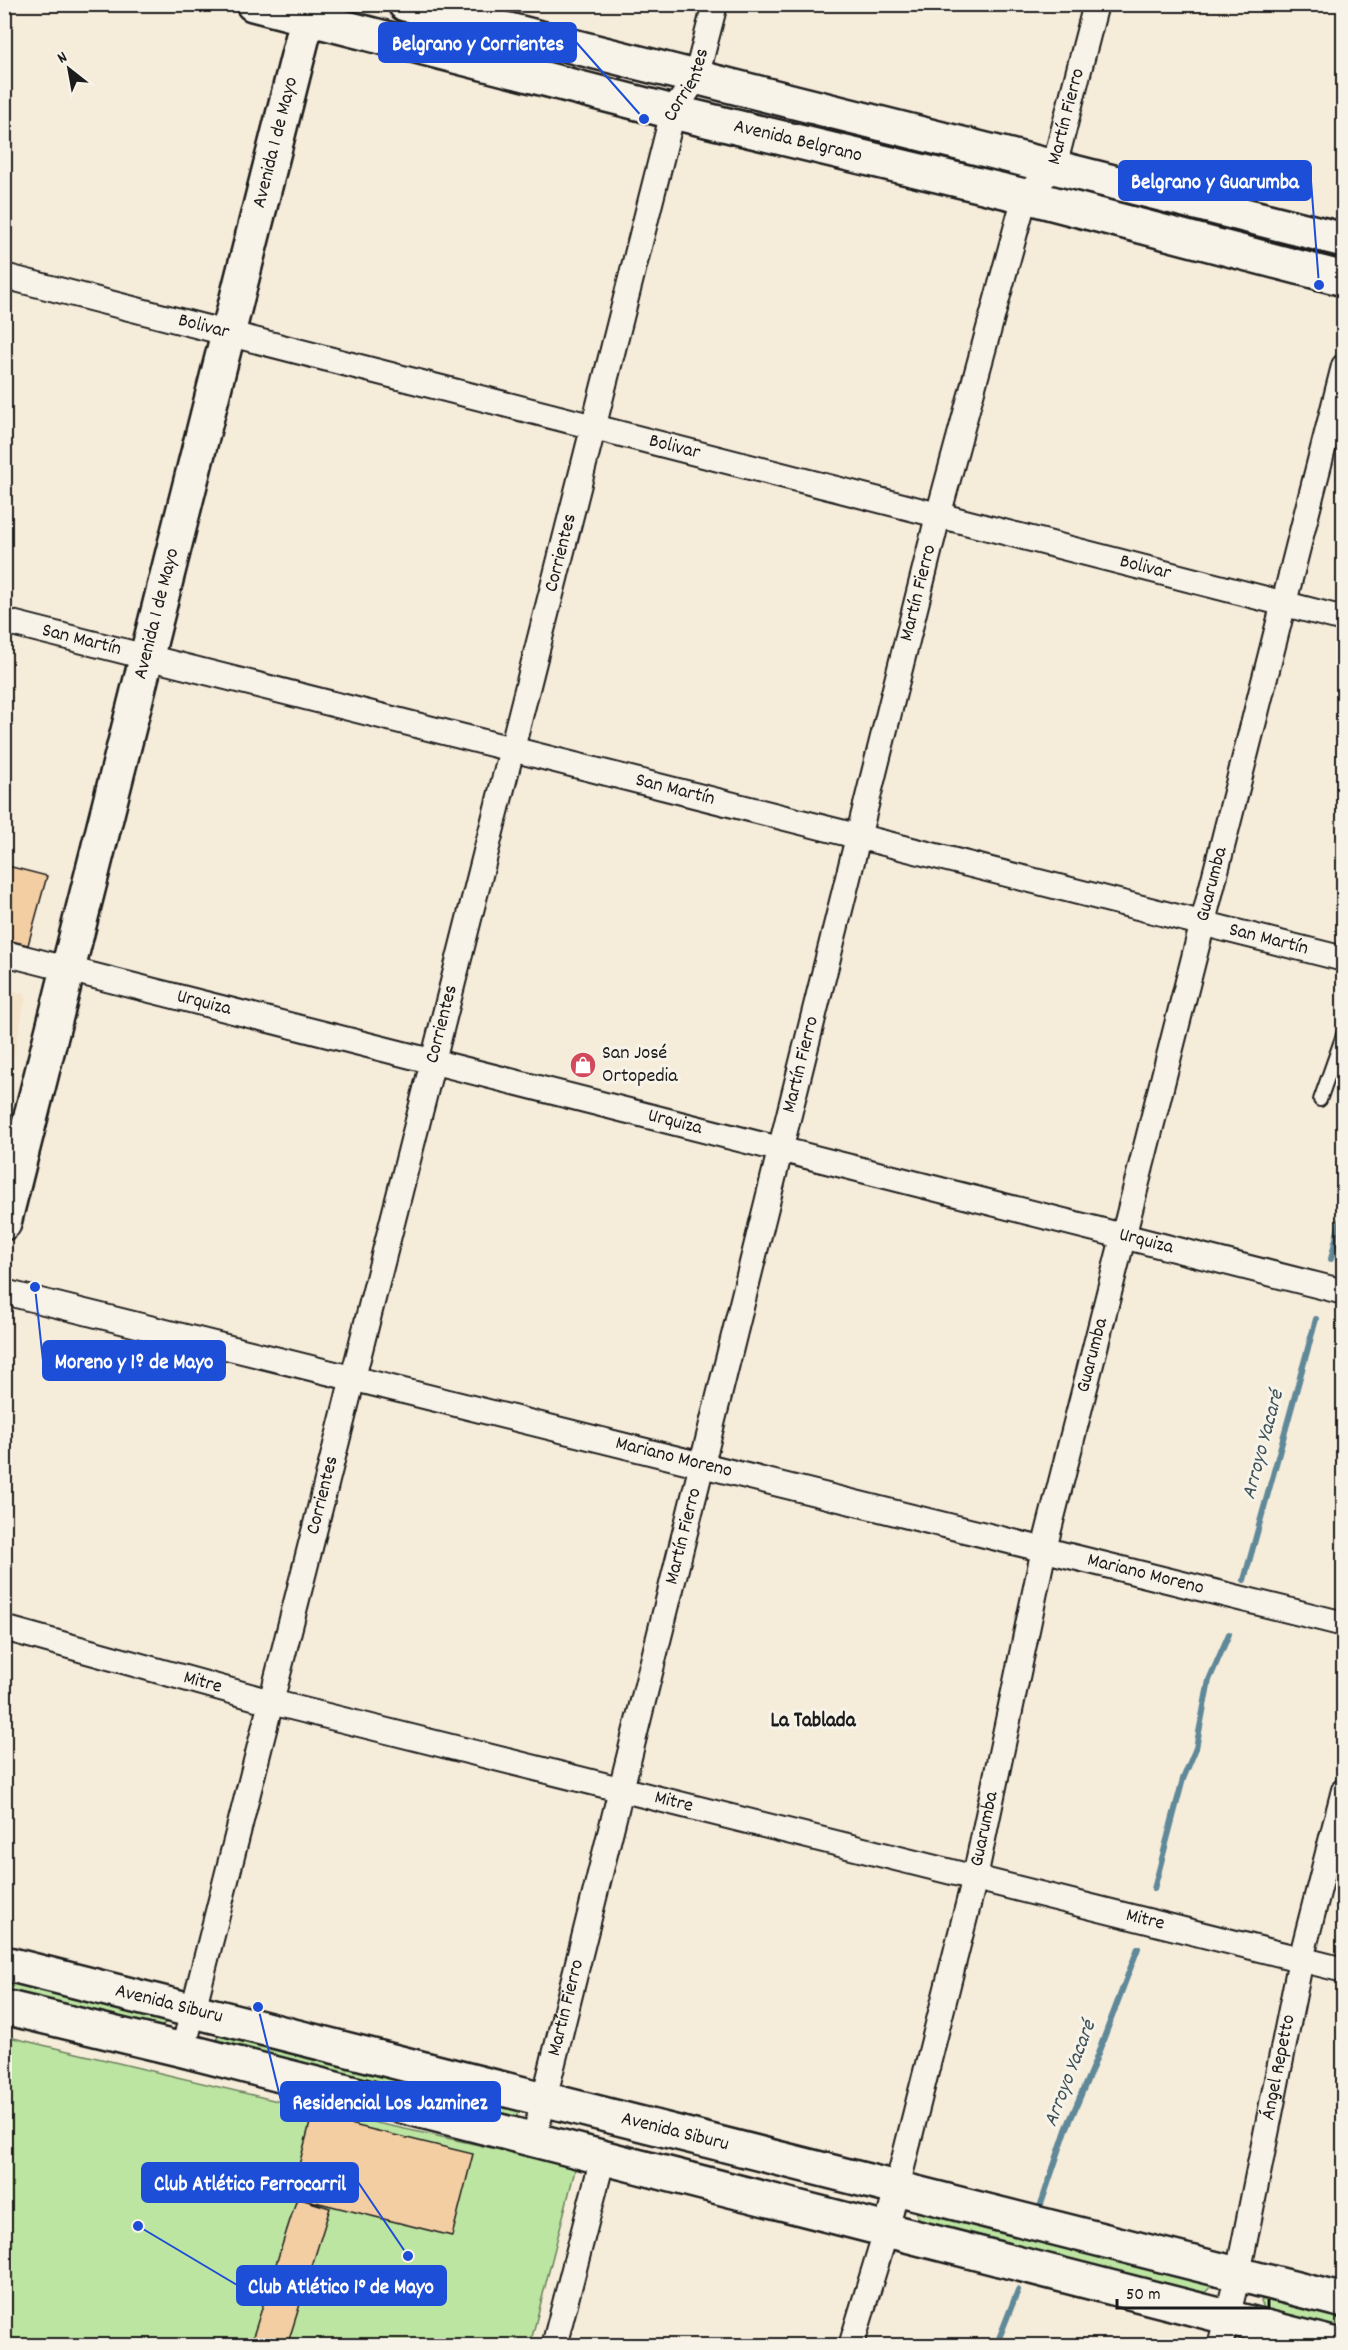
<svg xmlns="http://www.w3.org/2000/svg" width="1348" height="2350" font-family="Dekko,sans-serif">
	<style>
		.built { fill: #f5e3ca }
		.green { fill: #bce5a1; stroke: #6c805e; stroke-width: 1.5 }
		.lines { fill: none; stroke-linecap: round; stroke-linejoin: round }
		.stream { stroke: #5f8899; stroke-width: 6 }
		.building { fill: #f3cea3; stroke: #1c1c1c; stroke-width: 1.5 }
		.lane-casing { stroke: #1c1c1c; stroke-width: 16 }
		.street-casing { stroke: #1c1c1c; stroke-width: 28 }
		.secondary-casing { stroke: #1c1c1c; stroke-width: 38 }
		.lane { stroke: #f7f3e8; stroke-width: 12 }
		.street { stroke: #f7f3e8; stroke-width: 24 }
		.secondary { stroke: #f7f3e8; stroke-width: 33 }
		.labels { text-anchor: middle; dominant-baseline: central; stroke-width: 6; stroke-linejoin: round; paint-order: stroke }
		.street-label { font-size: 20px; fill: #1c1c1c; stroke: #f7f3e8 }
		.poi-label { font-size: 20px; fill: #1c1c1c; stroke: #f7f3e8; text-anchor: start }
		.water-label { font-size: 21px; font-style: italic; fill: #3d525a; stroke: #f7f3e8 }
		.neighbourhood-label { font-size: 21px; font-weight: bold; fill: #1c1c1c; stroke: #f7f3e8 }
		.leader { fill: none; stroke: #1d4ed8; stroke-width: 2 }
		.callout-dot { fill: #1d4ed8; stroke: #f7f3e8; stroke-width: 2 }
		.callout { fill: #1d4ed8; stroke: #1d4ed8; stroke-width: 2 }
		.callout-label { font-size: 21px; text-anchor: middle; font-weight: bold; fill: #fff }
	</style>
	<rect width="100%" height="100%" fill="#f6ecda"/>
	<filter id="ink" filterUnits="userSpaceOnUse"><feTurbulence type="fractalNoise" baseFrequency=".0167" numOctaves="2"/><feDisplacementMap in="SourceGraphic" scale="12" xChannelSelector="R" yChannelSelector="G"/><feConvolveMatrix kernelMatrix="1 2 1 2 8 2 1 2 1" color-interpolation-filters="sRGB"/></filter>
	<g filter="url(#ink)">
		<path class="built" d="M5,988l21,7 -21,105 -1,-111z"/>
		<path class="green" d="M4,1975l156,40 5,8 -5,6 -155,-38z
			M226,2031l287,74 6,7 -5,7 -292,-71 -5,-11z
			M5,2036l298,71 273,59 -46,179 -525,1z
			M925,2207l280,72 6,7 -5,7 -285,-69 -5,-11z
			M1270,2295l73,19v17l-77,-19 -5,-11z"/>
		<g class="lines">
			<path class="stream" d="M1331,1259l13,-53
				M1244,1580l72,-261
				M1154,1889l29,-110 13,-31 13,-68 20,-46
				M1038,2213l28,-83 28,-66 44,-116
				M996,2346l22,-56"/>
		</g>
		<path class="building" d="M4,865l43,11 -19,69 -24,-6z
			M312,2115l161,39 -21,82 -161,-40z
			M297,2198l33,10 -43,138h-37z"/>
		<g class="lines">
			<defs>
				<path id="lane" d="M1320,1100l24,-68"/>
				<g id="street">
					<path id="s1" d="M4,276l1340,343"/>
					<path id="s2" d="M4,621l1340,338"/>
					<path id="s3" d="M4,953l1340,339"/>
					<path id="s4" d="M4,1292l1340,332"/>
					<path id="s5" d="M4,1628l267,74 1073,268"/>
					<path id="s6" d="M183,2050l490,-1938 23,-34 19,-74"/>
					<path id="s7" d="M534,2139l404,-1623 87,-320 29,-29 42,-163"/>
					<path d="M554,2346l49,-189"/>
					<path id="s8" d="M851,2346l35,-115 89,-354 69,-328 300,-1183"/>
					<path id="s9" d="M1220,2346l18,-72 63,-315 43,-169"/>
				</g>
				<g id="secondary">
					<path id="s10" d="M253,4l420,108 352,84 319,83"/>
					<path d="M405,4l939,236"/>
					<path id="s11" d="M4,1223l307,-1219"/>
					<path id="s12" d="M4,1963l1340,338"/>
					<path d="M4,2007l179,43 1157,296"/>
				</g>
			</defs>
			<use href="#lane" class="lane-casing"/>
			<use href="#street" class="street-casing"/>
			<use href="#secondary" class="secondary-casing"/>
			<use href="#lane" class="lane"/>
			<use href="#street" class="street"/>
			<use href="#secondary" class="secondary"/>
		</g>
	</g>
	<defs>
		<symbol id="shop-disc" viewBox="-11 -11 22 22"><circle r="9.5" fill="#d1495b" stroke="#f7f3e8"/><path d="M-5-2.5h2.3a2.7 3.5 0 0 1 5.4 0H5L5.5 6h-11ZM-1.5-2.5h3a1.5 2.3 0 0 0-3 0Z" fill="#fff"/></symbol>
	</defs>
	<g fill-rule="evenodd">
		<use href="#shop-disc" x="568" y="1050" width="30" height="30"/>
	</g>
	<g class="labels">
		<g class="street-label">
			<text stroke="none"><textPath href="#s6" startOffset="2030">Corrientes</textPath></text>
			<text stroke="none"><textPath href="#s7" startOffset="2097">Martín Fierro</textPath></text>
			<text stroke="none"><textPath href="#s11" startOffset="1114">Avenida 1 de Mayo</textPath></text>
			<text stroke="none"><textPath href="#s10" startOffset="562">Avenida Belgrano</textPath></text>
			<text stroke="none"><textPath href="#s1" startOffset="206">Bolivar</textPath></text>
			<text stroke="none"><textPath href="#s1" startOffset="692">Bolivar</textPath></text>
			<text stroke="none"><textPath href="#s6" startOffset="1544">Corrientes</textPath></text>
			<text stroke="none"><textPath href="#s1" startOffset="1178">Bolivar</textPath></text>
			<text stroke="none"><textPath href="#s7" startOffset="1593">Martín Fierro</textPath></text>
			<text stroke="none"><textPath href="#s11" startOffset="628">Avenida 1 de Mayo</textPath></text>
			<text stroke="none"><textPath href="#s2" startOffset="80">San Martín</textPath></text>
			<text stroke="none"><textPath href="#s2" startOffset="692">San Martín</textPath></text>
			<text stroke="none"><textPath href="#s8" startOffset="1506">Guarumba</textPath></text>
			<text stroke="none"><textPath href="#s2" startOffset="1304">San Martín</textPath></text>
			<text stroke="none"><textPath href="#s3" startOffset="206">Urquiza</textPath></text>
			<text stroke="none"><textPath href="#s6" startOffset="1058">Corrientes</textPath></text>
			<text stroke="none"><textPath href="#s7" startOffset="1107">Martín Fierro</textPath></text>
			<text stroke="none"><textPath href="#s3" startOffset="692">Urquiza</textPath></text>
			<text stroke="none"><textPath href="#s3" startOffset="1178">Urquiza</textPath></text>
			<text stroke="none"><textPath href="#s8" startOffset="1020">Guarumba</textPath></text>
			<text stroke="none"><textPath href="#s4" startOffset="690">Mariano Moreno</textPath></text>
			<text stroke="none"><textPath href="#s6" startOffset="572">Corrientes</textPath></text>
			<text stroke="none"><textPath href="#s7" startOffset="621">Martín Fierro</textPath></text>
			<text stroke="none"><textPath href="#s4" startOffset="1176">Mariano Moreno</textPath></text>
			<text stroke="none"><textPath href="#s5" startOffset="206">Mitre</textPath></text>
			<text stroke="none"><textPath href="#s5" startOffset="692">Mitre</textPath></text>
			<text stroke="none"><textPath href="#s8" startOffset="534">Guarumba</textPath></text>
			<text stroke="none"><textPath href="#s5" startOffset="1178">Mitre</textPath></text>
			<text stroke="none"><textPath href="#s12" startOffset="170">Avenida Siburu</textPath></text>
			<text stroke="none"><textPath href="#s7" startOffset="135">Martín Fierro</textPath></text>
			<text stroke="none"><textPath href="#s9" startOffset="285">Ángel Repetto</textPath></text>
			<text stroke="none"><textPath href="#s12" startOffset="692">Avenida Siburu</textPath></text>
		</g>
		<g class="poi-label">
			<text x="602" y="1054">San José<tspan x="602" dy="23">Ortopedia</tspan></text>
		</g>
		<g class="water-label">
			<text transform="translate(1264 1445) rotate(-75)">Arroyo Yacaré</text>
			<text transform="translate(1071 2074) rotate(-69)">Arroyo Yacaré</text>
		</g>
		<g class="neighbourhood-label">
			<text x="813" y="1722">La Tablada</text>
		</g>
	</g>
	<path class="leader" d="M644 119L576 42M1319 285L1311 181M35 1287L43 1361M258 2007L281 2101M408 2256L358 2182M138 2226L237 2285"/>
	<g class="callout-dot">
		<circle cx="644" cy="119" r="6"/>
		<circle cx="1319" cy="285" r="6"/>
		<circle cx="35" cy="1287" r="6"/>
		<circle cx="258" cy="2007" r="6"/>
		<circle cx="408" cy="2256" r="6"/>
		<circle cx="138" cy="2226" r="6"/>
	</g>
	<g class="callout">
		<rect x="379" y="23" width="197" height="39" rx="6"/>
		<rect x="1119" y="161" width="192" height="39" rx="6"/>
		<rect x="43" y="1341" width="182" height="39" rx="6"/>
		<rect x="281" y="2082" width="219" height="39" rx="6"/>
		<rect x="142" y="2163" width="216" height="39" rx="6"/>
		<rect x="237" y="2266" width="209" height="39" rx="6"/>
	</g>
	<g class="callout-label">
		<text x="478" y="50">Belgrano y Corrientes</text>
		<text x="1215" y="188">Belgrano y Guarumba</text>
		<text x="134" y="1368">Moreno y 1º de Mayo</text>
		<text x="390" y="2109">Residencial Los Jazminez</text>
		<text x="250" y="2190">Club Atlético Ferrocarril</text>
		<text x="341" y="2293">Club Atlético 1° de Mayo</text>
	</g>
	<rect width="1348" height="2350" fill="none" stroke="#f7f3e8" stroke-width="24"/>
	<rect x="12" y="12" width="1324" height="2326" fill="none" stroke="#1c1c1c" stroke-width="2" filter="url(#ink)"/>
	<g transform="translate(69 69) rotate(329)" stroke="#f7f3e8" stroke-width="4.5" paint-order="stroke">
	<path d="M0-4.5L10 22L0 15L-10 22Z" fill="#1c1c1c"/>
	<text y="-9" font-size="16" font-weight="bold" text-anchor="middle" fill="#1c1c1c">N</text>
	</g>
	<path d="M1117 2299v9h152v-9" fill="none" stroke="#1c1c1c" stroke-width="3"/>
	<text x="1126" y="2299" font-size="18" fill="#1c1c1c" stroke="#f7f3e8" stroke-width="4.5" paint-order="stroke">50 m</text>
</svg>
